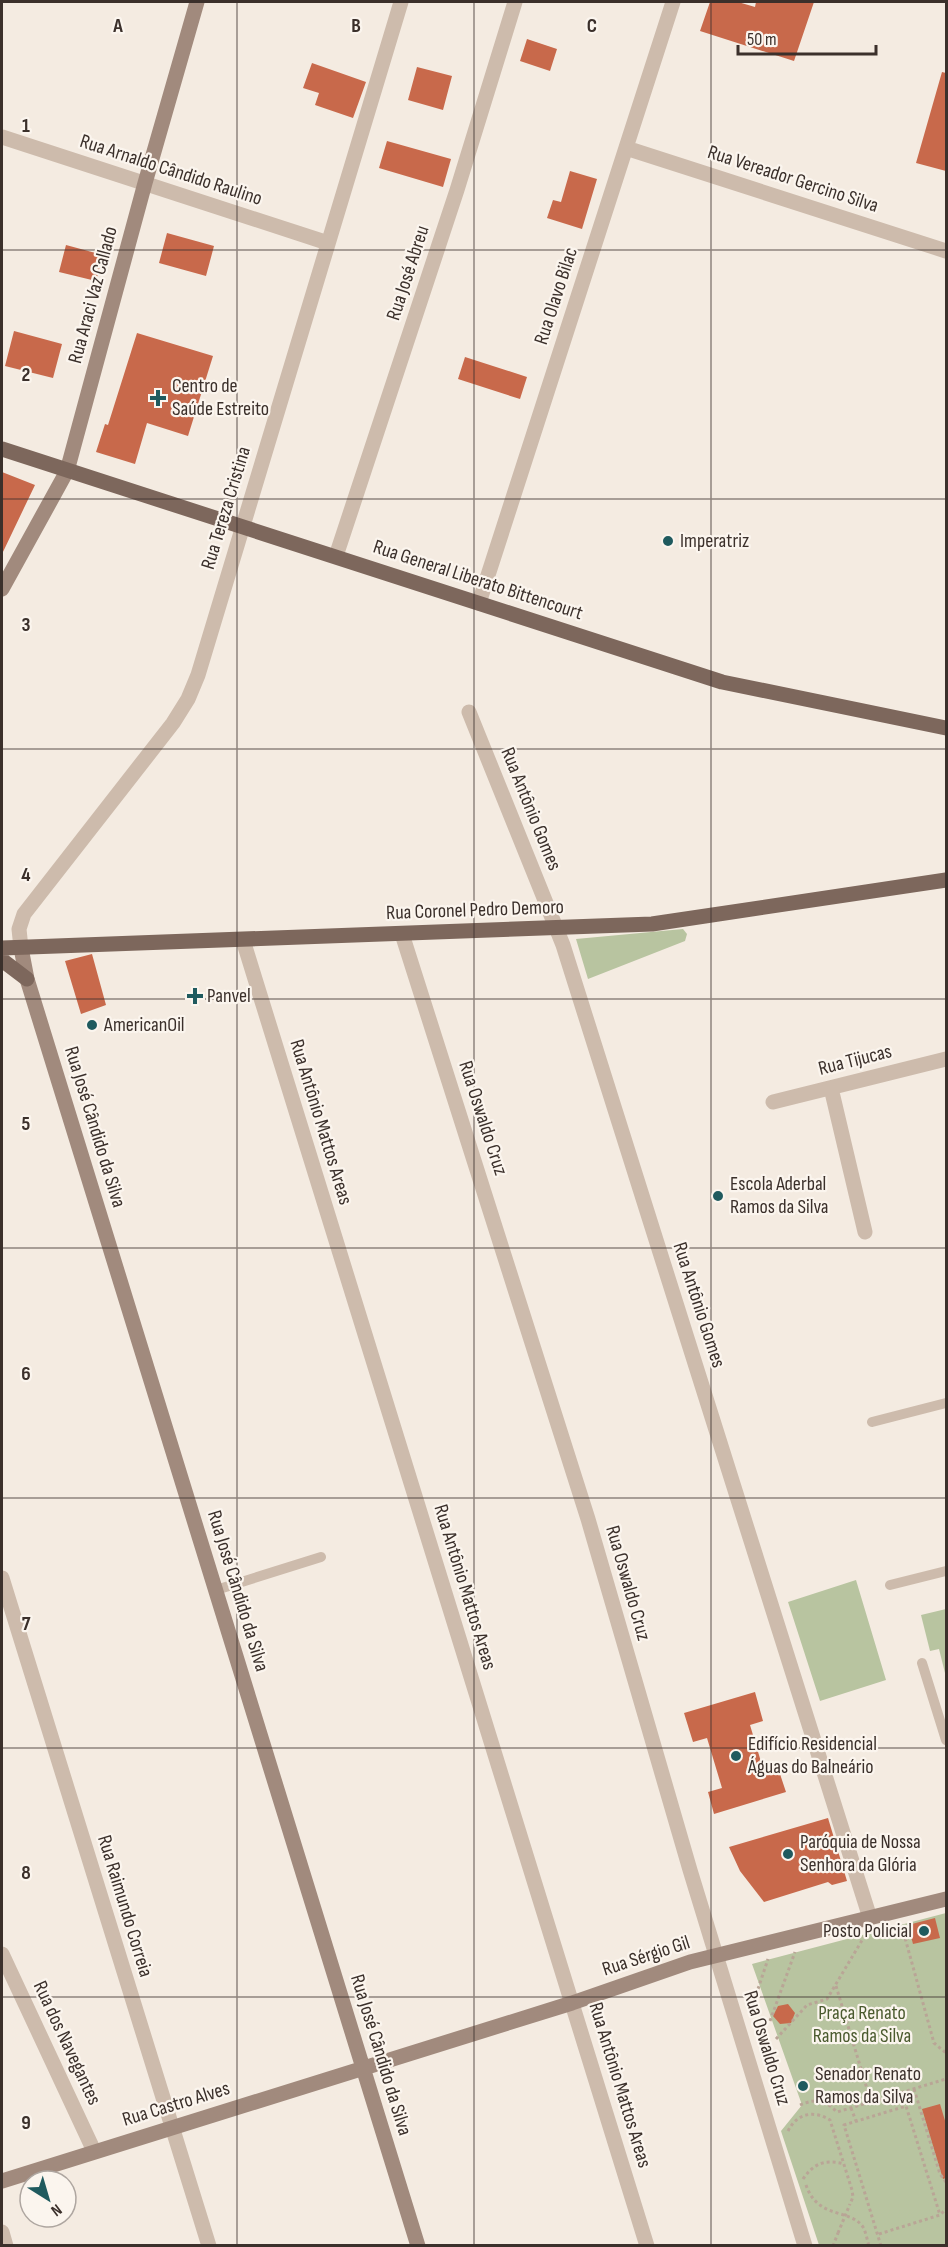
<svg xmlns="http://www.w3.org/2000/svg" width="948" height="2247" font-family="'Sofia Sans Condensed',sans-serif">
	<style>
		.green { fill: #b8c4a0 }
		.building { fill: #c8694b }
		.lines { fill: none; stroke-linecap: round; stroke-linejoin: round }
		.path { stroke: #b9a596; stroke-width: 3; stroke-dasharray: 3 3; stroke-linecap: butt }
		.lane { stroke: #cdbbac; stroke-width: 10 }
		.street { stroke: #cdbbac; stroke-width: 15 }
		.secondary { stroke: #a18a7d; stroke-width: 15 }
		.primary { stroke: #7d675c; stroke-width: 15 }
		.path-bridge { stroke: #b9a596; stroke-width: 3; stroke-dasharray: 3 3; stroke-linecap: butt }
		.grid { fill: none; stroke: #3b302b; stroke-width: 1.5; stroke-opacity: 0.55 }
		.poi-dot { fill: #1f5a5e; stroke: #fbf5ee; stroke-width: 2 }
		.labels { text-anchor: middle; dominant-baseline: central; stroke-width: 4.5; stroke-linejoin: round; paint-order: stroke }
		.street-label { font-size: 20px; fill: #3b302b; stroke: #fbf5ee }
		.poi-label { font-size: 20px; fill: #3b302b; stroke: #fbf5ee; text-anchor: start }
		.park-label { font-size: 20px; fill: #4a5a2e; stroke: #fbf5ee }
		.grid-label { font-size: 20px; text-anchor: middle; font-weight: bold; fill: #3b302b; stroke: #fbf5ee; stroke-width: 4.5; stroke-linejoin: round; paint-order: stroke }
	</style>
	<rect width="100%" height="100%" fill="#f4ebe1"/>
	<path class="green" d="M683,929l4,5 -2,7 -97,38 -12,-40z
		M856,1580l30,100 -66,21 -32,-99z
		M946,1609v68l-7,-28 -9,2 -9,-36z
		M946,1913v332h-127l-38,-114 21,-26 -50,-141z"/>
	<path class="building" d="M710,2h28l17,5 1,-5h58l-20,59 -94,-30z
		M527,39l30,10 -7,22 -30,-10z
		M312,63l54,19 -13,36 -38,-13 4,-12 -16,-5z
		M417,67l35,9 -9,34 -35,-10z
		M942,72l4,1v98l-30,-8z
		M387,141l64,18 -8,28 -64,-19z
		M570,171l27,8 -15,50 -35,-11 6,-18 8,2z
		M167,233l47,13 -8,30 -47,-13z
		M66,245l37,10 -7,26 -37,-9z
		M14,331l48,13 -9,34 -48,-12z
		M137,333l76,23 -25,80 -41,-13 -12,41 -39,-12 9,-28 3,1z
		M465,357l62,20 -7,22 -62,-20z
		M2,472l33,13 -33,69z
		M92,954l14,51 -25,9 -16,-53z
		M755,1692l8,29 -13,4 15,50 14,-4 7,21 -72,22 -6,-22 14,-4 -15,-50 -14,4 -9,-29z
		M828,1818l19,63 -15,4 -4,-3 -64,20 -24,-31 -11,-24z
		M935,1918l5,20 -27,6 -5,-19z
		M788,2004l7,9 -4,10 -11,1 -7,-8 5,-10z
		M940,2104l6,20v54l-3,1 -21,-70z"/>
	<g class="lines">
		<path class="path" d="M902,1927l32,116 12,10
			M836,1986l35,116
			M758,1989l10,-30
			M770,2021l25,-69
			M776,2039l31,-34 20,-6 37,-62
			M914,2089l26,85 6,8
			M800,2105c16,-7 25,-5 37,7l109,-33
			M851,2108l5,13
			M788,2131c9,-18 26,-21 42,-11l22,70 1,7 -3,7
			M803,2179c11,-16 22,-20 41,-15
			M806,2185c12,35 44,23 57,42 3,5 4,13 6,19
			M879,2234l61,-19 6,-6
			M833,2246l5,-13
			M881,2246l-37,-121 62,-19 34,109"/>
		<path class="lane" d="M872,1422l74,-19
			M890,1585l56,-14
			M216,1590l105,-33
			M922,1663l24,77"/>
		<path class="street" d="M2,137l326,106
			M626,148l320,103
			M336,556l121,-366 58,-188
			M479,603l194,-601
			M469,712l94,233 307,973
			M402,934l186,585 102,351 115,376
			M243,940l404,1306
			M21,948l-2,-19 5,-15 149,-191 15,-24 10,-24 203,-673
			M831,1088l34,144
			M773,1102l173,-43
			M2,1578l207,668
			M2,1954l92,197
			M2,2232l4,14"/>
		<path class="secondary" d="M2,589l65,-118 78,-288 52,-181
			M21,948l6,31 391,1267
			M2,2181l570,-178 118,-41 256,-63"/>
		<path class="primary" d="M2,449l720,233 224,46
			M2,948l650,-24 294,-44
			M2,960l25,19"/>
		<path class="path-bridge" d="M838,2233l12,-29"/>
	</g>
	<path class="grid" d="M237,2v2244M474,2v2244M711,2v2244M2,250h944M2,499h944M2,749h944M2,999h944M2,1248h944M2,1498h944M2,1748h944M2,1997h944"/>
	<g class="poi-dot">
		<path d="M155 389h6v6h6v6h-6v6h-6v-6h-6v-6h6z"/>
		<circle cx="668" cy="541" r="6"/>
		<path d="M192 987h6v6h6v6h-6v6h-6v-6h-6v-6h6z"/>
		<circle cx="92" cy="1025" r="6"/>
		<circle cx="718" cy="1196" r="6"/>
		<circle cx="736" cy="1756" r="6"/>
		<circle cx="788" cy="1854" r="6"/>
		<circle cx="924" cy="1931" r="6"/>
		<circle cx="803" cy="2086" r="6"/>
	</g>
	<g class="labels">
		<g class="street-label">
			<text transform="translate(171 170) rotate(18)">Rua Arnaldo Cândido Raulino</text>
			<text transform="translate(793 179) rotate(18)">Rua Vereador Gercino Silva</text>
			<text transform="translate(408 273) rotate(-72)">Rua José Abreu</text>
			<text transform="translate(93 295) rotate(-75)">Rua Araci Vaz Callado</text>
			<text transform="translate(556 296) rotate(-72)">Rua Olavo Bilac</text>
			<text transform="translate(226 508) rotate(-73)">Rua Tereza Cristina</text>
			<text transform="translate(478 580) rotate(18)">Rua General Liberato Bittencourt</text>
			<text transform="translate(531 809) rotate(68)">Rua Antônio Gomes</text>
			<text transform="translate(475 910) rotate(-2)">Rua Coronel Pedro Demoro</text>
			<text transform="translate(855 1060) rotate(-14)">Rua Tijucas</text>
			<text transform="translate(483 1118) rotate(72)">Rua Oswaldo Cruz</text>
			<text transform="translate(321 1122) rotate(73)">Rua Antônio Mattos Areas</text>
			<text transform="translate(95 1127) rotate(73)">Rua José Cândido da Silva</text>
			<text transform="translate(699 1305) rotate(72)">Rua Antônio Gomes</text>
			<text transform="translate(628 1583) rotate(74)">Rua Oswaldo Cruz</text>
			<text transform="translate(465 1587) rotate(73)">Rua Antônio Mattos Areas</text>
			<text transform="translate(238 1591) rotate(73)">Rua José Cândido da Silva</text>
			<text transform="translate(125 1906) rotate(73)">Rua Raimundo Correia</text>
			<text transform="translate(646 1956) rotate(-18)">Rua Sérgio Gil</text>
			<text transform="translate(67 2043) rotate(65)">Rua dos Navegantes</text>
			<text transform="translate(767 2048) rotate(73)">Rua Oswaldo Cruz</text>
			<text transform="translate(381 2055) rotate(73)">Rua José Cândido da Silva</text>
			<text transform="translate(620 2085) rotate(73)">Rua Antônio Mattos Areas</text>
			<text transform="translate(176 2104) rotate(-17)">Rua Castro Alves</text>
		</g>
		<g class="poi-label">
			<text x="172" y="386">Centro de<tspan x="172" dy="23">Saúde Estreito</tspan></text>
			<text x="680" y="541">Imperatriz</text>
			<text x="207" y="996">Panvel</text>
			<text x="104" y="1025">AmericanOil</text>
			<text x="730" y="1184">Escola Aderbal<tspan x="730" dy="23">Ramos da Silva</tspan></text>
			<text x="748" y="1744">Edifício Residencial<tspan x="748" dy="23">Águas do Balneário</tspan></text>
			<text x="800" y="1842">Paróquia de Nossa<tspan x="800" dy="23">Senhora da Glória</tspan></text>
			<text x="912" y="1931" text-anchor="end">Posto Policial</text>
			<text x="815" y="2074">Senador Renato<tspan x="815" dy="23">Ramos da Silva</tspan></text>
		</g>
		<g class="park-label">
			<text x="862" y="2013">Praça Renato<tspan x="862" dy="23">Ramos da Silva</tspan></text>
		</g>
	</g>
	<g class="grid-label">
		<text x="118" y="32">A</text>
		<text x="356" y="32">B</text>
		<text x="592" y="32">C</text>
		<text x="26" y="132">1</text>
		<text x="26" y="381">2</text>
		<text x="26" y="631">3</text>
		<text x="26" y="881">4</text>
		<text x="26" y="1130">5</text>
		<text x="26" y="1380">6</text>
		<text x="26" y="1630">7</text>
		<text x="26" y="1879">8</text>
		<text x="26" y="2129">9</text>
	</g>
	<rect width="948" height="2247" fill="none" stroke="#3b302b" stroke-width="6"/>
	<g transform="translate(48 2199) rotate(143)"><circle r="28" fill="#fbf5ee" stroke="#aea6a0" stroke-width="1.5"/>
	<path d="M0-4.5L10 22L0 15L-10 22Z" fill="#1f5a5e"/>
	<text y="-9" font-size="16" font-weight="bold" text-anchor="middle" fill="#3b302b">N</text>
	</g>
	<path d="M738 45v9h138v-9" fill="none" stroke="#3b302b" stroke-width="3"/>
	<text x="747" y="45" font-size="18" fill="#3b302b" stroke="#fbf5ee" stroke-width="4.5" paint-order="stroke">50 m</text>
</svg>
